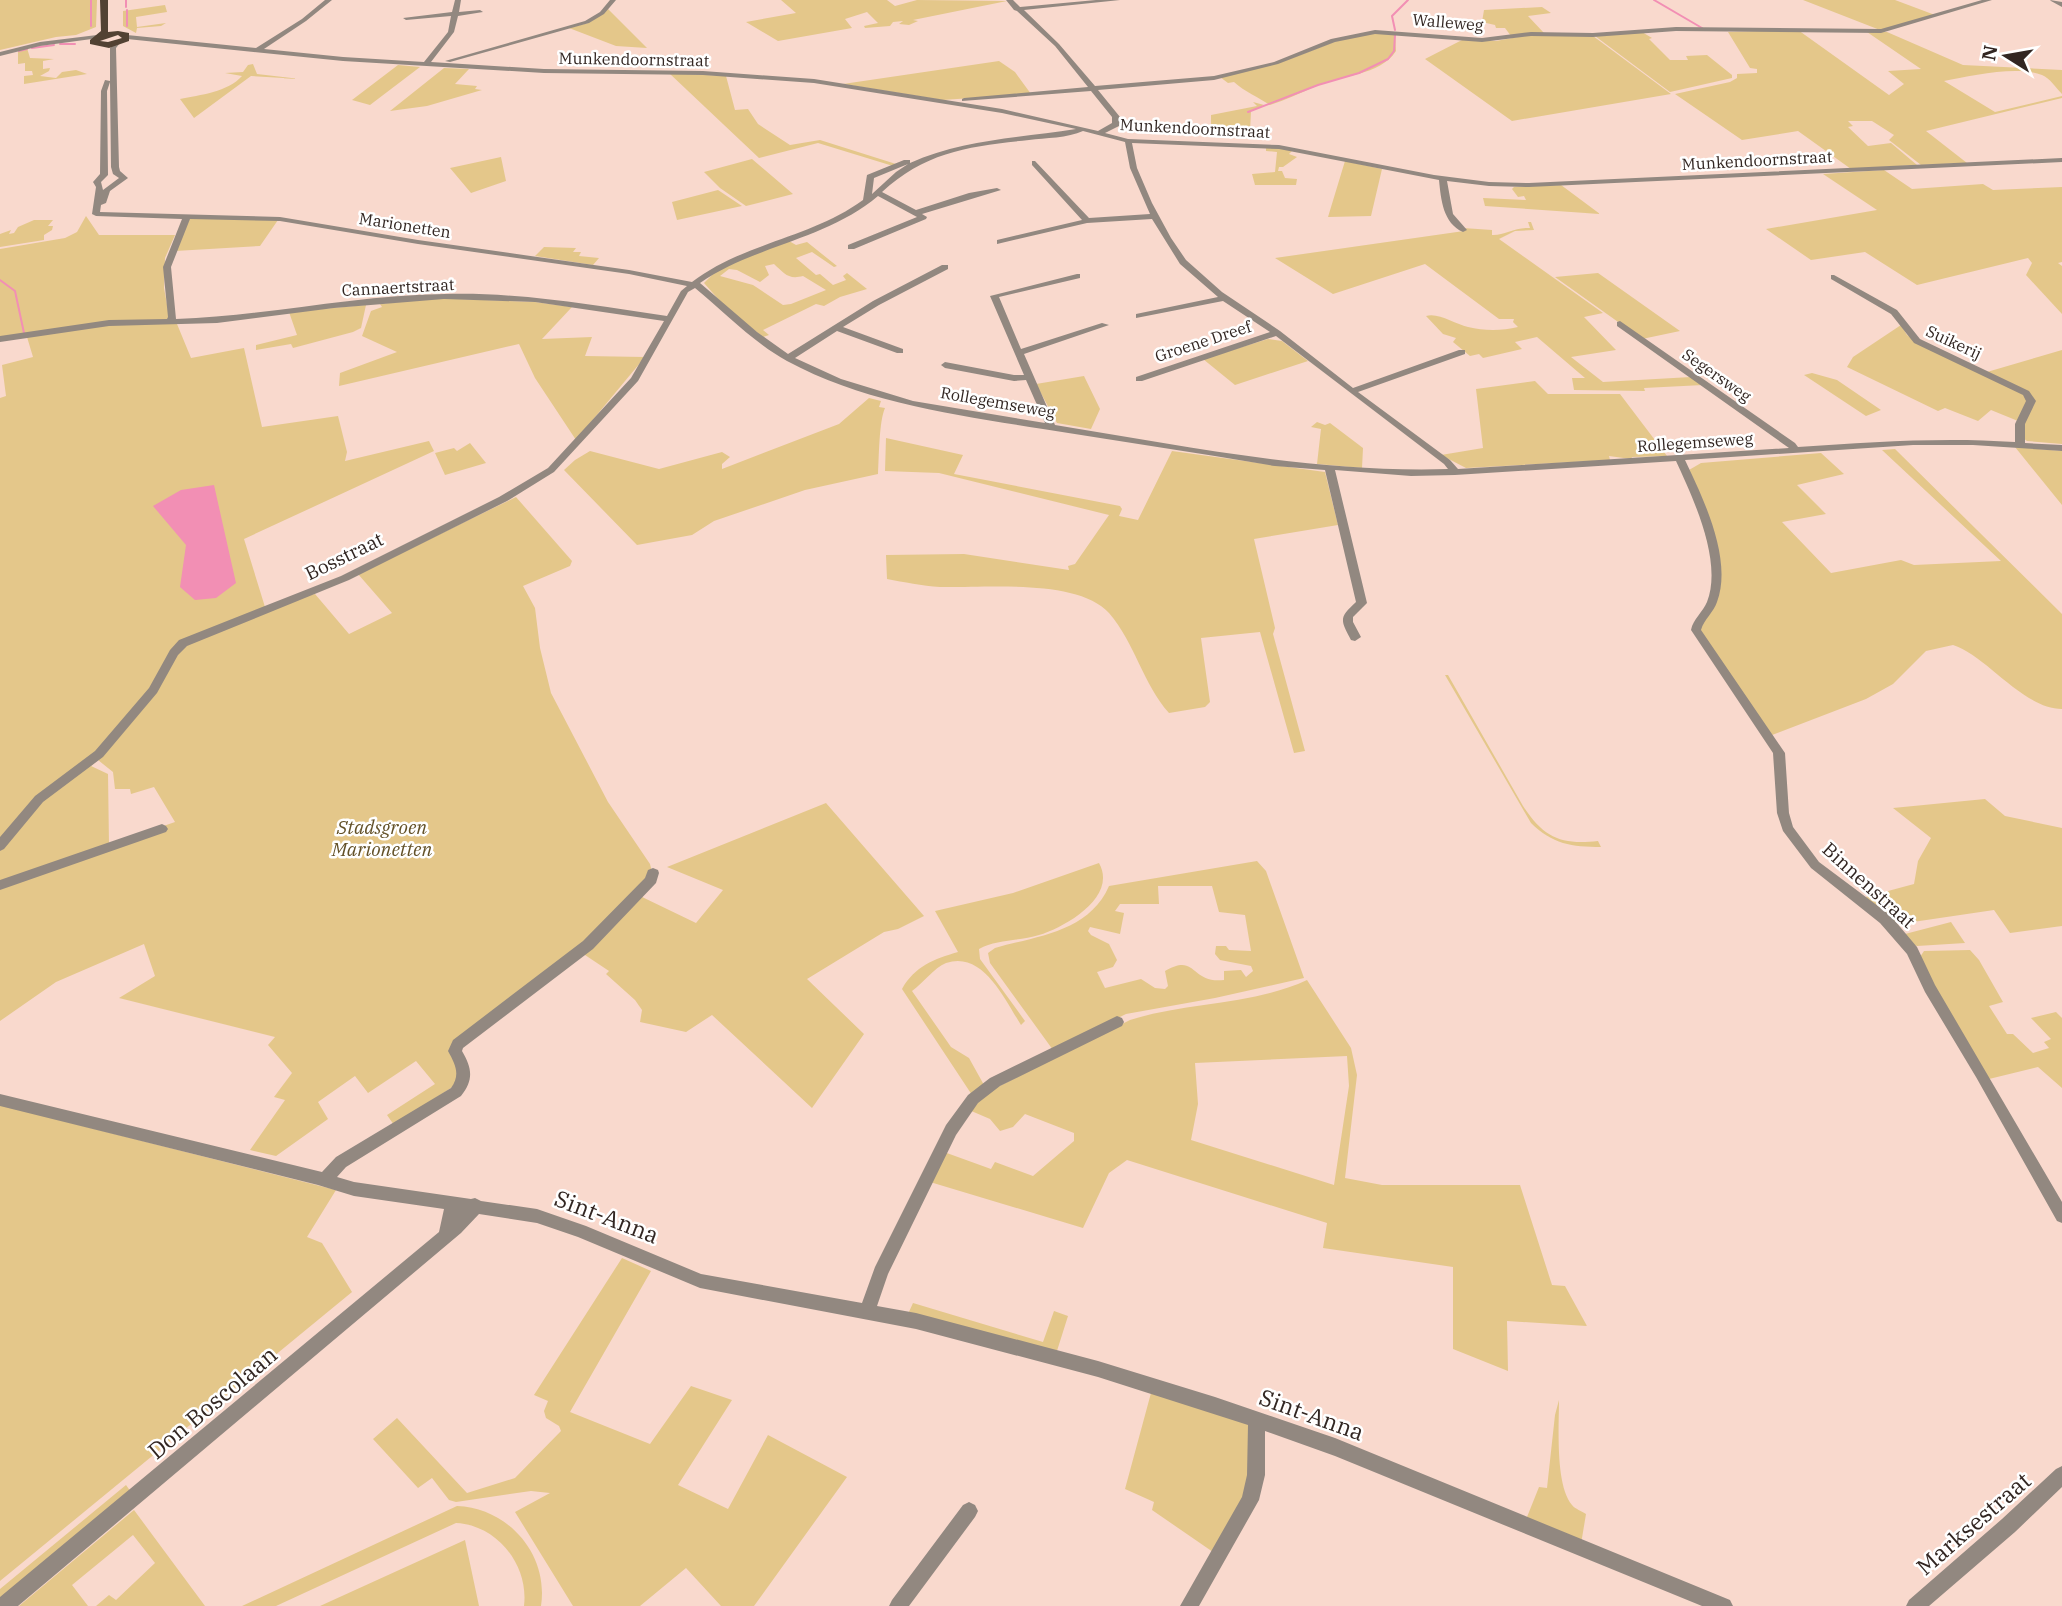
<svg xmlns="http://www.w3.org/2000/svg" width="2062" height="1606" font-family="'IBM Plex Serif',serif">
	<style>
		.green { fill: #e4c78a; fill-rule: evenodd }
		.water { fill: #f28fb4 }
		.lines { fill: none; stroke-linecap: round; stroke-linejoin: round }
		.stream { stroke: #f28fb4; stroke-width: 2 }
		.minor { fill: #928880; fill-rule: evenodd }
		.major { fill: #524233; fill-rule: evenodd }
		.labels { text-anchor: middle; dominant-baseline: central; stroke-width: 5; stroke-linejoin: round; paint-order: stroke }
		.far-street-label { font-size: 16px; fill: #322622; stroke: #fff }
		.street-label { font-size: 19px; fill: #322622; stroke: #fff }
		.park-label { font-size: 19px; font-style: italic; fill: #635128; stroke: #fff }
		.near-street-label { font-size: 23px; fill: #322622; stroke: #fff }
	</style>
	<rect width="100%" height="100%" fill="#f9d9cd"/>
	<path class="green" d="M0,0h97l-1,27 -20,8 -20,2 -56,13z
		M781,0h106l8,6 22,-6 90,1 -94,19 5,1 -9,4 -10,-1 4,-3 -10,1 -3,4 -25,2 -1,-2 14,-3 -11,-11 -22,7 7,9 -74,13 -32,-19 50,-9z
		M1803,0h92l40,15 -55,15z
		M165,5l2,7 -31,5 1,10 29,-4 -5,3 -24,2 -1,5 -13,-7v-15z
		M1542,7l9,6 -23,3 16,17 -33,3 -6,-8h-9l-1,-3 -13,-3 2,-12z
		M608,9l39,39 -31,-2 -47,-18 19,-5z
		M1798,30l91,65 15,-11 -16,-13 33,-2 -54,-37h20l76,33 99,5v24c-6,-6 -12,-16 -20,-19 -25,-10 -72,1 -98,6l51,31 67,-16v2l-136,33 41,32 -46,2 -32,-25 5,-5 -22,-14h-24l5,5 -5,1 20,19 23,-3 26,22 -66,4 -53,-38 -56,9 -67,-46 55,-12 7,-4v-4l20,-1v-4l-7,-1 -22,-36z
		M1642,32l10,6 -3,1 21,21h18l-2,-4 21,-1 25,20v3l-62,14 -75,-56z
		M1395,33l1,18c-16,25 -56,24 -80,35 -15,7 -31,14 -46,19 -12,-8 -25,-13 -36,-23l-6,1 -8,-6 64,-16 55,-21 27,-6z
		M1529,35l64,1 78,58 -159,27 -87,-62 37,-19 34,1z
		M27,48l3,10 24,1 -11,2v8l7,-1 -1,3 -9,5 16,2 6,-6 14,-2 11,4 -63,10v-8l9,-1 -1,-4h-7v-8l-7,1v-14z
		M999,61l16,11 16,22 -89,6 -99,-16z
		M253,64l4,10 43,5 -49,-3 -57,42 -14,-19c20,-4 48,-7 62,-23l-17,-3 18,-1 5,-7z
		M398,65l22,2 -50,38 -18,-5z
		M444,68l25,1 -14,15 22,2 -2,3 7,1 -55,16 -37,5z
		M669,73l57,3 9,34 13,-1 10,15 32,21 30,-5 76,24 -3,2 -75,-23 -59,15z
		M1253,102l11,3 -13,6 -1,21 -33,-3 -1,-3h-5v-11l46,-9z
		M1266,147l27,3 -4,4 8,3 -14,10h-4l-1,4h4l3,7 12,1 -1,6h-41l-3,-11 23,-2 2,-20 -11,-1z
		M501,157l5,24 -35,12 -21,-25z
		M752,159l41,35 -47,12 -26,-18 -16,-16z
		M1345,161l37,8 -11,47 -43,1z
		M1884,170l28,19 71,-5 10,6 69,-3v75l-4,1 4,3v48l-36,-39 6,-12 -4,-5 -111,27 -52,-33 -54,8 -45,-31 111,-19 -54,-36z
		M1561,185l39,29 -115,-8 -2,-8 43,2 -2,-4 -6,1 -6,-8 2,-2z
		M718,190l24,16 -65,14 -5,-18z
		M86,216l13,19h76l-10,23 -1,30 5,27 8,9 14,34 53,-10 18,79 76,-11 9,36 -2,9 84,-20 5,10 -190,88 21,68 50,-13 34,40 43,-21 -34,-39 158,-77 56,64 -2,5 -47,20 12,22 5,40 11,45 57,109 42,62 2,8 -65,70 -125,94 -5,24v24l-63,41 -7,-10 48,-31 -19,-23 -48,32 -13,-17 -37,26 10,17 -52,37 -26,-6 35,-50 -11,-3 18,-24 -24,-28 7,-8 -156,-39 36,-22 -11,-32 -88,38 -56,39v-623l6,-2 -4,-31 31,-8 -6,-20 -27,3v-91l65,-11 12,-6zM98,760l15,12 2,17h15l1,5 23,-7 21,35 -66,23 -1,-71 -17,-8z
		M189,219h80l9,1 -18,26 -85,5z
		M34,220h19l-5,6h5l-1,4 -8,5v5l-44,7v-13l11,-4 -2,4 5,-1 4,-6z
		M1528,222h3l3,8 -19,1 -16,8 104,74 -19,4 32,33 -45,7 32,25 88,-5 12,8 -59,3 1,3 -71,-1 -2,-12h13l-48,-41 -22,5 7,7 -39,9 -4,-4 -9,2 -17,-14 3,-4 -13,-4 -17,-18c12,-4 29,8 42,11 16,4 34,4 50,0l-5,-5 1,-3h-15l-74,-55 -92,30 -58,-36 189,-27 -1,-3 29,2v5c11,1 23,-8 38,-7z
		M789,241l7,4 11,-3 30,24 -3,1 -22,-15 -16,6 20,17 4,-1 13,11 13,-5 -3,-4 4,-3 20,16 -27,8 -16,9 -8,-2 -53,26 6,5 -6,2 -36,-28 -23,-26 16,-16zM774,264c10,9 14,16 29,12l23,14 -35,14 -8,1 -30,-20 -33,-9 9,-7 8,1 23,12 9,-7 -4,-9z
		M544,247l32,1 -3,4h8l-2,4 20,2 -6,7 -58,-9z
		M1598,273l82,58 -38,8 -87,-62z
		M433,298l102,4 37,5 -30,32 50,-2 -7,19 60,1 -69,83 -41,-62 -16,-34 -180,42 1,-13 57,-21 -35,-16 9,-25 11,-4 -2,-3z
		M366,305l-5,23 -8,4 -60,16 -2,-4 -35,6v-5l41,-10 -8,-23z
		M1901,325l6,10 8,6 110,52 2,9 -9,19 -27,-11 -13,11 -33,-13 -7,3 -91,-44 6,-10z
		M1268,339l14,2 26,20 -73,24 -32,-26z
		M2062,350v94l-35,-3 -4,-3 6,-46 -42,-20z
		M1812,373l25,7 44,30 -15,6 -62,-41z
		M1084,376l16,33 -9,20 -34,-6 -21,-39z
		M1535,381l13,13h72l47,62 -35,1 -1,2 -22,-3 1,4 -144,8 -25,-13 42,-7 -7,-59z
		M869,398l12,3 -2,6 6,1c-6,13 -6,50 -7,66l-73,16 -91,31 -22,14 -55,10 -73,-75 11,-10 15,-9 69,18 63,-17 8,5 -8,7v5l117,-45z
		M1317,422l8,3 5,-2 33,25 -1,20 -45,-4 4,-35 -10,-2z
		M886,438l77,17 -9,19 166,32 2,3 -3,7 19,4 34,-69 153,21 13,53 -84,14 21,89 -2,6 32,117 -11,2 -34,-121 -59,6 9,64 -5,5 -36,6c-26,-29 -34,-70 -60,-100 -31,-35 -125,-25 -169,-26 -18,-1 -36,-5 -53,-8l-1,-24 78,-1 105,16 -1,-4 7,-2 34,-49 -170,-42 -54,-2z
		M470,443l16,20 -41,12 -10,-22 19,-5 3,3z
		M2015,447l47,4v54z
		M1895,449l167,165v95c-39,0 -76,-54 -109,-64l-27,6 -33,33 -27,15 -94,36 -73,-103 18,-53 -28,-109 12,-7 120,-10 23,21 -47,11 29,29 -44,8 49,51 70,-13 13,5 87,-4 -119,-111z
		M1445,675h3l75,131c21,32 38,39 75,35l3,6c-29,0 -49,-3 -70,-24z
		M1985,799l20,17 57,12v98l-52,7 -16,-23 -88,13 -16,-3 -28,-22 52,-14 4,-23 13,-23 -38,-30z
		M826,803l98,113 -26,13 -14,3 -77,47 57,55 -52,74 -100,-93 -26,17 -46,-10 2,-12 -7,-10 -29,-26 3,-3 -27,-18 58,-57 56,27 27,-33 -56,-23z
		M1257,861l9,10 38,107 -89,20 -89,16 -73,36 -63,-87 -2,-10 7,-5c42,-12 94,-16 114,-62zM1158,886h54l7,26 26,3 6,36 -22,-1 -3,-4h-10l-1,8 5,6 31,6 2,5 -7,6 -5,-7 -17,1v9c-34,4 -27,-28 -59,-9l3,15 -3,3 -10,-1 -14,-9 -36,9 -8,-16 16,-5 4,-7 -8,-16 -18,-9 -3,-4 2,-4 30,7 4,-21 -9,-2 5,-7h39z
		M1099,863c19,34 -34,64 -60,72 -19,6 -42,4 -60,14l1,10 45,62 -4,4c-16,-25 -38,-75 -75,-62 -12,5 -23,20 -34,28l39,56 18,11 15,27 -12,10 -70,-106c13,-23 32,-30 56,-37l-23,-41 78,-18z
		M1951,922l14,21 -48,3 -5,-2 -7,-10z
		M1970,950l9,10 24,42 -14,4 18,28h6l20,19 16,-5 -5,-6 7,-3 -20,-21 25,-6 6,6v70l-24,-21 -49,12 -55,-89 -14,-33 4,-6z
		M1307,980l44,68 6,27 -12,103 37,7h138l32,100 13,1 22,40 -80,-5 1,50 -55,-22v-82l-130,-19 4,-25 -200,-63 -18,13 -26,55 -153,-46 14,-30 47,17 4,-7 38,14 41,-35v-8l-49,-19 -12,13 -13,4 -10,-12 -21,-9 11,-14 150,-76c56,-18 124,-15 177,-40zM1347,1056l2,30 -15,99 -143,-45 7,-36 -3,-41z
		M0,1105l336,85 -29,47 15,6 30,49 -352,289z
		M622,1258l29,13 -81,141 80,32 41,-58 41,14 -54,85 50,24 40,-74 79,42 -93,129h-33l-35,-38 -46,38h-67l-58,-94 35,-19 -19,-2 -75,11 -7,-2 -17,-22 -14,10 -45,-49 24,-21 70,75 48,-15 46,-47 -2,-5 -13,-8 -2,-7 4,-10 -14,-6z
		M913,1303l130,39 11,-31 14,5 -12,38 -148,-40z
		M1151,1393l97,30 4,31 -10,49 -29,49 -61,-42 2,-8 -29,-13z
		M1559,1400c0,26 -4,85 13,105 3,4 10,6 14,9l-5,30 -56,-22 14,-35 8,1 8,-73z
		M126,1485l5,7 -131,110v-13z
		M457,1506c51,2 92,48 84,100h-17c5,-41 -27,-81 -68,-83l-180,83h-34z
		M134,1510l71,96h-109l13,-11 7,5 39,-37 -22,-28 -61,50 16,21h-69z
		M465,1540l14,66h-159z"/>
	<path class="water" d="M214,485l22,98 -20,15 -21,2 -15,-13 6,-42 -33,-39 28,-16z"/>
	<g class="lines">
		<path class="stream" d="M91,0v26
			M126,0v7
			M1654,0l48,28
			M127,10v16
			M1395,30l-3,-14 16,-16
			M60,44h15
			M32,48l22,-3
			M19,51l8,-2
			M1248,112l70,-27 41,-12 29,-14 6,-8 1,-16
			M0,280l15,11 9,42"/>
		<path class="minor" d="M325,0h7l-26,21 -42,28 79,8 81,5 24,-30 3,-16 -45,4 -3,-2 49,-6 3,-12h6l-2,12 21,-2 3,2 -25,4 -4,16 -23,30 113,7 159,2 111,8 188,30 96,22 14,-8v-6l-21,-26 -129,10v-2l2,-1 124,-11 -33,-41 -38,-35 -3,-1 -8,-10h7l7,7 76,-7h24l-96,10 35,34 36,42 119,-10 60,-14 57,-23 44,-9 107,8 49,-6 62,1 83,-6 205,2 101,-29h10l-111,33 -205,-2 -83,6 -62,-1 -49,6 -107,-8 -40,8 -57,22 -64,16 -116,10 22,27 -1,9 -14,7 23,6 151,6 155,30 55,7 40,1 533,-25v4l-533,25 -40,-1 -42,-5 6,33 14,16 -4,2c-20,-9 -22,-32 -24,-52l-160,-31 -147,-6 5,25 15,35 19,35 15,22 36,32 58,39 73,57 106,-38h6v4l-107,38 92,68 8,9 331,-21 -172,-122v-4l3,-1 175,122 3,4c73,-5 144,-10 217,-5v-18l11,-23 -3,-6 -109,-52 -23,-29 -60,-35v-4h3l63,35 23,29 109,52 7,10 -11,23v19l37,2v6l-89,-6h-60l-228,15c18,38 48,99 32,142 -3,10 -13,17 -16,28l84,123 4,60 4,14 26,35 71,53 27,32 18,38 127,217v21l-5,-2 -81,-144 -51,-85 -18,-38 -27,-31 -69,-55 -28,-37 -6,-18 -4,-60 -82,-123c2,-11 12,-18 16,-28 16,-41 -14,-104 -31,-141l-221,14 -44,1 -76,-6 32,133 -14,14v5l8,15 -6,4 -4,-1c-11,-21 -12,-22 5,-38l-31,-132 -50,-4c-77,-13 -155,-25 -232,-37 -87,-14 -178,-26 -256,-68 -34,-19 -63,-49 -92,-73l-7,4 -50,89 -84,91 -47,29 -158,79 -162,66 -9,9 -21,38 -54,64 -60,45 -39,47 -4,2v-14l35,-41 60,-45 54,-63 21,-38 9,-10 162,-64 158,-79 49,-29 83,-90 33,-57 -129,-19 -91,-3 -110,9 -117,15 -108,3 -109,16v-6l109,-16 58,-1 1,-2 -5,-50 19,-48 -86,-3 -4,-2 4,-27 -3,-5 7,-8 1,-83 4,-11 5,1v-33l5,-6 5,1 -4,5 3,119 1,4 8,7 -18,13 -4,12 -5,2 -1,7 180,5 138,23 211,30 63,12c51,-39 119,-44 171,-82l4,-25 37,-15h6v3c53,-24 110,-25 166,-34l-74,-16 -188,-30 -111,-8 -159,-2 -201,-12 -216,-22 -3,-2 3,-2 129,13 46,-29zM110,82l1,85 2,7 6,4 -16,12 -2,-8 7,-7 -1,-84zM1083,131l42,11 5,26 20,46 -61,4 -54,-57h-3v4l50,55 -85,20v4l90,-21 65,-4 28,45 38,33 -82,17v4l87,-17 47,31 -134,45v4h6l134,-45 168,128 4,5c-132,4 -263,-23 -393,-44l-31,-71 85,-29 -7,-2 -81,26 -22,-52 81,-19v-4h-3l-87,22 34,79h-10l-69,-13 -4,3 4,3 69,13 12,-1 19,43 -132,-22 -72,-22 -46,-21 42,-27 60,22h6v-4l-60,-22 36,-22 69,-36v-4h-6l-69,36 -85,53 -31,-22 -57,-49c55,-38 126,-43 178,-87l39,21 -69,28v4h6l72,-30 1,-2 -5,-3 79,-24 -4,-2 -28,5 -53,17 -34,-18c44,-41 89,-46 147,-52 16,-2 39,-2 54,-9zM908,164l-12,8 -24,22 2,-16zM190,219l90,2 138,23 211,30 58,12 -6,5 -14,25c-74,-11 -147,-24 -222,-22 -90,1 -179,22 -269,25l-5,-52z
			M610,0h6l-12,14 -15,9 -139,39 -5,-1 140,-40 15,-9z
			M2050,0l12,2v5l-11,-6z
			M97,35l2,1v2l-59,8 -40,10v-4l40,-10z
			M162,824l4,2 2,3 -2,3 -166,58v-10z
			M653,868l5,2 1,3 -3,10 -63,66 -130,99 -1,3c10,17 12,29 -1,45l-115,71 -9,10 17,5 117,17 4,-1 6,3 56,8 49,17 115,48 161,29 13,-36 71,-142 22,-30 22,-17 127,-62 5,2 2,4 -2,4 -122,60 -22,17 -22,32 -68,139 -11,32 39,7 182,48 117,36 120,41 395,162 3,6h-31l-367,-150 -70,-25v44l-6,25 -60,106h-19l62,-109 5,-22 1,-50 -150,-48 -182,-48 -216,-41 -122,-51 -41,-14 -58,-9 -18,19 -443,373h-18v-9l439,-365 5,-23 -90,-13 -36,-11 -318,-79v-12l322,78 14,-15 115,-69c10,-14 4,-24 -3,-37l5,-11 130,-99 62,-63 3,-8z
			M2062,1466v21l-47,45 -86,74h-23l3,-6 93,-81 54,-50z
			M969,1502l6,3 3,6 -3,6 -66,89h-20l3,-6 71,-95z"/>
		<path class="major" d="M100,0h8v32l10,-1 11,2v8l-20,7 -19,-4v-4l11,-9zM118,35l4,3 -14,4 -8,-1z"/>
	</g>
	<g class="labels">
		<g class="far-street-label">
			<text transform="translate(1448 22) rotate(5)">Walleweg</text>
			<text transform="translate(634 59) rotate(1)">Munkendoornstraat</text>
			<text transform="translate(1195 128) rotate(3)">Munkendoornstraat</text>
			<text transform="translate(1757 160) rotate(-3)">Munkendoornstraat</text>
			<text transform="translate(405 225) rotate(9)">Marionetten</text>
			<text transform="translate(398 287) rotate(-3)">Cannaertstraat</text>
			<text transform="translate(1203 341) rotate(-18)">Groene Dreef</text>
			<text transform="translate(1954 342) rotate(25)">Suikerij</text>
			<text transform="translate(1717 375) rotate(35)">Segersweg</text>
			<text transform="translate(998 402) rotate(10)">Rollegemseweg</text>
			<text transform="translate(1695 442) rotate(-4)">Rollegemseweg</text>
		</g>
		<g class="street-label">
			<text transform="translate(344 556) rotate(-26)">Bosstraat</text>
			<text transform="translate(1869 885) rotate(42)">Binnenstraat</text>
		</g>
		<g class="park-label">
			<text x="382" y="827">Stadsgroen<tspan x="382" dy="22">Marionetten</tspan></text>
		</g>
		<g class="near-street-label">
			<text transform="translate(607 1216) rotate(21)">Sint-Anna</text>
			<text transform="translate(212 1402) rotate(-40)">Don Boscolaan</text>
			<text transform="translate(1312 1414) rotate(20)">Sint-Anna</text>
			<text transform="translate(1973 1523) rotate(-41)">Marksestraat</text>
		</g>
	</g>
	<g transform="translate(2006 56) rotate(281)" stroke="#ffffff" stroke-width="5" paint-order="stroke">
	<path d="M0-5L12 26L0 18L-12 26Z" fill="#322622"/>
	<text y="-10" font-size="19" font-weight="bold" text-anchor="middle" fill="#322622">N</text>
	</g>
</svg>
